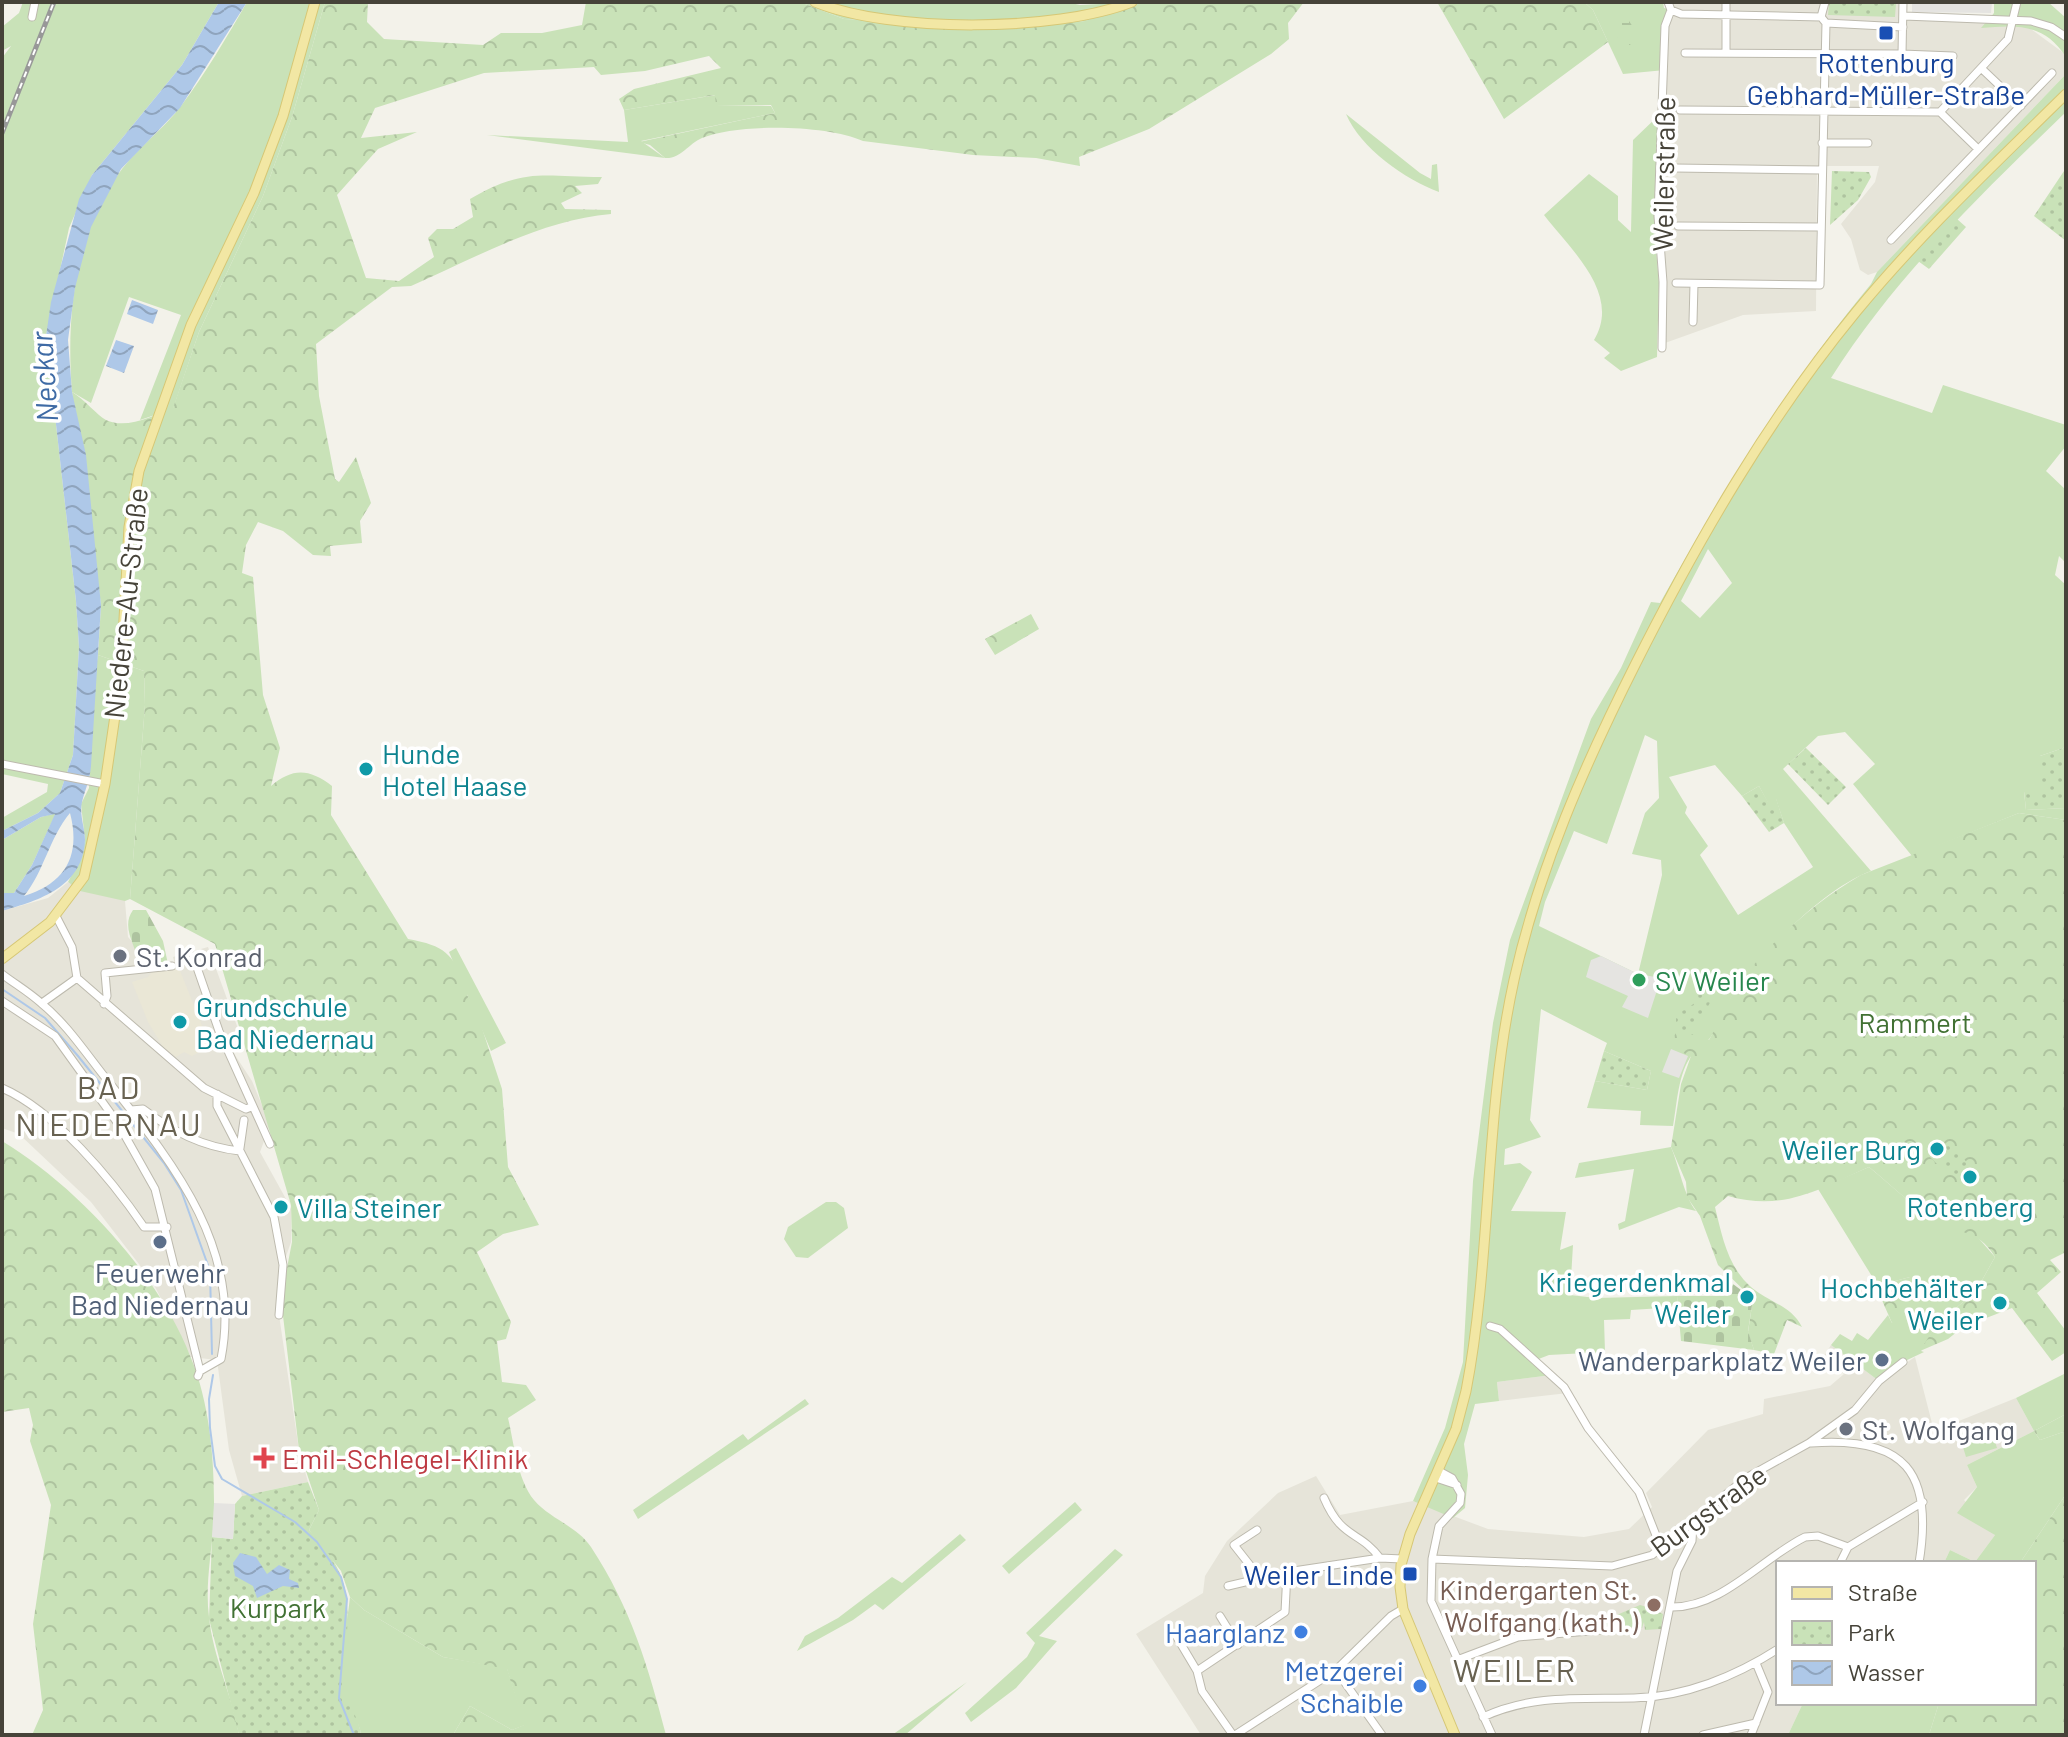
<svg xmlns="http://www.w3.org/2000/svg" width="2068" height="1737" font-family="Barlow,sans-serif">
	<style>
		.residential { fill: #e6e4d9 }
		.education { fill: #eae7d6 }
		.grass { fill: #c9e2b8; fill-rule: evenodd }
		.forest { fill: url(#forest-crowns) }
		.wetland { fill: url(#wetland-marsh) }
		.cemetery { fill: url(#cemetery-stones) }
		.park { fill: url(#park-dots) }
		.parking { fill: #e5e4e1 }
		.water { fill: url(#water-waves); fill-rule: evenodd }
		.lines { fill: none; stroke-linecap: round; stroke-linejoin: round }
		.stream { stroke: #aec8e8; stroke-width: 2 }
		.minor-casing { stroke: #bdbaae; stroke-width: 9 }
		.major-casing { stroke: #d6c775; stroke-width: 11 }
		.minor { stroke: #fff; stroke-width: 7 }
		.major { stroke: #f2e7a4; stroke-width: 9 }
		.rail-casing { stroke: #989898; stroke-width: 5 }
		.rail { stroke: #fff; stroke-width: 2; stroke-dasharray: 6; stroke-linecap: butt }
		.transit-dot { fill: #1a4fb4; stroke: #fff; stroke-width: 3 }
		.culture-dot { fill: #0f9aa8; stroke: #fff; stroke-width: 3 }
		.worship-dot { fill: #6b7280; stroke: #fff; stroke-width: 3 }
		.leisure-dot { fill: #2e9e5b; stroke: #fff; stroke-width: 3 }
		.service-dot { fill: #5c6f8a; stroke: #fff; stroke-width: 3 }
		.health-dot { fill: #e0444e; stroke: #fff; stroke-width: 3 }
		.education-dot { fill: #8d6e63; stroke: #fff; stroke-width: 3 }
		.shop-dot { fill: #3f7fe0; stroke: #fff; stroke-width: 3 }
		.labels { text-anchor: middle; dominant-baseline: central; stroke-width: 7; stroke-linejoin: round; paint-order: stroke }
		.transit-label { font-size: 28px; fill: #164399; stroke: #fff }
		.street-label { font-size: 28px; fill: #464339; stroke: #fff }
		.culture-label { font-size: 28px; fill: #0d838f; stroke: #fff; text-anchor: start }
		.worship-label { font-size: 28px; fill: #5b616d; stroke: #fff; text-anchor: start }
		.leisure-label { font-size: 28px; fill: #27864d; stroke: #fff; text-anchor: start }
		.park-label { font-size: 28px; fill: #417133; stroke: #fff }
		.service-label { font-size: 28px; fill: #4e5e75; stroke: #fff }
		.health-label { font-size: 28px; fill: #be3a42; stroke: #fff; text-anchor: start }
		.education-label { font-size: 28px; fill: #785e54; stroke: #fff; text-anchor: end }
		.shop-label { font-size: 28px; fill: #366cbe; stroke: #fff; text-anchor: end }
		.water-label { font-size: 30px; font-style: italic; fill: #3f6ba5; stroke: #fff }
		.quarter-label { font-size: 32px; letter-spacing: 2px; fill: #686251; stroke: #fff }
	</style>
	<defs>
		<pattern id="forest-crowns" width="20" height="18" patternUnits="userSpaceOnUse" patternTransform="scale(2)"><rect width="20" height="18" fill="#c9e2b8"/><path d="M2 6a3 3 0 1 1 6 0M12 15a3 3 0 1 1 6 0" fill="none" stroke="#aec39f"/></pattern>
		<pattern id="wetland-marsh" width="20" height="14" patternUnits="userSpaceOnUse" patternTransform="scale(2)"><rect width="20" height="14" fill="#c9e2b8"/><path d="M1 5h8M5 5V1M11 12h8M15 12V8" fill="none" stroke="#aec39f"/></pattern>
		<pattern id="cemetery-stones" width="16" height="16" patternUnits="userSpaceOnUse" patternTransform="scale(2)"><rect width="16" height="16" fill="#c9e2b8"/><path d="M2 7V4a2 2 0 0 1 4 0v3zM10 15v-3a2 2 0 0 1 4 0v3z" fill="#aec39f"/></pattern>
		<pattern id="park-dots" width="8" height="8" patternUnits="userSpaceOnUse" patternTransform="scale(2)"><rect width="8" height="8" fill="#c9e2b8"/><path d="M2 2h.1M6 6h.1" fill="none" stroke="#aec39f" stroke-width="1.8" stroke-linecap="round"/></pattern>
		<pattern id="water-waves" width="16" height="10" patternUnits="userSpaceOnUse" patternTransform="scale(2)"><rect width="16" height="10" fill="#aec8e8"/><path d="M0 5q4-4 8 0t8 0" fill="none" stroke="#8fa4bd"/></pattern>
	</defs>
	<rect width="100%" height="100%" fill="#f3f2ea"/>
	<path class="residential" d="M1670,2h229v17l125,5 41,30 1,20 -189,198 -9,3 -8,-5 -9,-31 -10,-15 34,-42 4,-16h-62l-1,145 -73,4 -78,28 -3,-132z
		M135,824l-10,77 3,36 9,10 3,24 36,-3 -3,-11 35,-10 36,98 -11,7 19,29 18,44 -10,27 31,56v34l-8,23 -4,50 20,135 9,32 -66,14 -13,-46 -12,-90 -26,-3 -39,-76 -61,-79 -72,-68 -17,-6v-217l46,-13 20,-16 11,8z
		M1831,1345l48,36 36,-24 19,74 82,-33 18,33 -67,34 10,22 -13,13 31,35 -20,27 -25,-12 -6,13h-166v140h25l-15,32h-587l-65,-101 67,-41 2,-17 22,-35 51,-48 38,-17 24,39 73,-14 75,28 96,8 45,-8 23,-22 -6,-14 62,-63 55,-16 1,-15 66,-13 14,-12 -20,-18z
		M1552,1375l16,18 -69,8 -2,-19z"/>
	<path class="education" d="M179,968l28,70 -4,12 -11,6 -8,-4 -8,5 -13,-10 -15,-25 -16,-40 16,-5 5,-7z"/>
	<path class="grass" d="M23,2h196l-37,63 -90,110 -23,53 -23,108 30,265 3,46 -6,108 -13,38 -22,20 -36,18v-13l45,-26 1,-8 -46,-10v-716l9,-12 -9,5v-24l17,-14z
		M247,2h78l-33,115 -29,79 -64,136 -26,77 -33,11 41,-105 -52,-18 -38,106 -19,-11c-6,-74 2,-162 50,-223 17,-23 42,-40 59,-63 24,-32 46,-69 66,-104z
		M800,2h267l13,3 56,-3 -50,19 -64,6 -178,-8z
		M1584,2h79l1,6 7,2 -5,10 -1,50 -42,4 -30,-64z
		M1994,2h54l18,16v39c-22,-34 -49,-32 -85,-29l13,-15z
		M2066,74v38c-86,83 -171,165 -235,266l101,35 11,-28 123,40v21l-20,25 20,19v73l-7,-7 -4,19 11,10v162l-26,9 8,35 -24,1 2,18 40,-2v12l-47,-7 -107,43 -59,-72 22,-20 -30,-32 -27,4 -35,33 88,102c-46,17 -101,74 -131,112 -12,16 -18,38 -30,55 -5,6 -13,10 -18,17 -14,18 -15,49 -19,71l-33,-1 1,-14 -54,-3 8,-27 52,9 4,-19 -47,-20 3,-8 -66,-34 -11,111 11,17 -36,12 -1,16 16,-2 12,9 -21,39 55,1 -6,38 13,-5 -3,50 26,3 81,-2 1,11 -47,3 -1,9 -26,1 1,32 -56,3 -13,5 16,15 -55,7 2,19 -24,3 -11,40 4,31 -3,33 -12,10 -40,-17 32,-73 18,-66 10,-181 20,-158 17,-83 81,-221 30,-51 30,-66 9,1c63,-112 129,-220 211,-319l6,-12zM1708,549l24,34 -32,35 -19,-17zM1645,735l12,6 2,57 -14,15 -13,41 29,6 1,15 -24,99 -99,-48 6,-24 29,-71 33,13zM1715,765l27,31 17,-10 9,17 8,-4 8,24 29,44 -75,48 -38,-60 8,-9 -23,-33 2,-6 -18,-30z
		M716,95v10l55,1 4,7 -134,28 24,17 -178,-23 141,7 -4,-32z
		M1346,114l74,59 11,6 1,-14 5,-1 2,28c-33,-12 -79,-44 -93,-78z
		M1658,116l-4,111 5,56 -2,74 -36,14 -17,-13 6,-5 -16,-13c28,-46 -24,-91 -50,-125l45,-41 29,22v24l13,12 2,-92z
		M98,655l46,16 1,34 -15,194 -5,2 -45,-10 -12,-9 13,-25 4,-17 -4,-36 8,-16 4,-102z
		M56,813l-24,52 -18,28h-12v-53l39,-23z
		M456,948l50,95 -15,8 -42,-99z
		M1671,1147c8,19 13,49 25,64l-17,-4 -60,23 -1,-6 7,-3 9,-52 -59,9 4,-15z
		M1869,1167c32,26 62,59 105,66l21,24 -19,34 -40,34 -15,26 3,1 -21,10 -24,19 -48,-36 9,-11 12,7 5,-8 11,7 20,-25 4,8 18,-46 -15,4 -14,17 -8,-20 -55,-89z
		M826,1202h10l8,6 4,20 -40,30 -12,-1 -12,-18 4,-12z
		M2066,1373v41l-32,17 6,9 26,-9v63l-46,69h-76l6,-13 25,12 20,-27 -38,-22 20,-26 -10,-22 67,-34 -18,-33z
		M805,1399l4,5 -171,115 -5,-9 110,-76 5,6z
		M1990,1425l7,23 -31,9 -7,-23z
		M1075,1502l7,8 -73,64 -7,-8z
		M960,1534l6,6 -83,70 -8,-6 -22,16 -56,31 8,-15 33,-18 54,-41 10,6z
		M1115,1549l8,6 -84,81 18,5 -41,47 -45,34 -6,-9 62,-56 8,-14 -9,-10z
		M350,1597l14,13 79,47 64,11 18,57 -13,5 -42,-24 -17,29h-92c-1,-14 -12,-22 -16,-35 -9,-30 2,-72 5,-103z
		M967,1682l-62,53h-13z
		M1803,1703h136l-10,32h-141z"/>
	<path class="forest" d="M325,2h43l-1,20 17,17 99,6 18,-12h41l40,-8 4,-23h214l44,17 178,8 63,-6 51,-19h168l-16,21 1,16 -18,15 -122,75 -70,28 1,9 -44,-8 -63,-3 -110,-14c-36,-16 -124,-18 -161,-3 -14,6 -21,21 -37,20l-15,-13 -11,-3 136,-29 -4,-8h-55l-1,-10 -91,15 -5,-11 15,-10 87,-21 -12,-12 -64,15 -44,4 -7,-8 -110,6 -109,35 -14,30 56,-6 -39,17 -41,46 29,83 33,3 35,-24 -6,-19 9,-9h16l20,-12 -3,-18c55,-32 72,-22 132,-22l-4,7 -23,2 7,7 -21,10 4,6 46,1v4c-70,6 -136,44 -200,72l-19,1 -76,57 3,52 16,83 4,3 17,-25 15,46 -11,18 2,22 -32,3 1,10 -18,-1 -30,-24 -25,-9 -12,23 -4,28 11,4 10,118 17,53 -9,38c21,-18 38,-18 61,0l-1,29 77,124c38,7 42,14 61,47l-2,9 9,15 26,79 6,78 31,58 -36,9 -26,18 34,70 -5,17 -9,2 5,41 24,3 10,15 -28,18c6,25 9,61 26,82 16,19 43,26 57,47 40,61 57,119 75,188h-213l17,-29 42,24 12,-5 -17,-56 -64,-12 -79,-47 -14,-13 -9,-26 -32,-41 10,-20 -20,-60 -18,-151 11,-57 -1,-37 -76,-261 -85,-45 15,-194 -1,-34 -46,-16 3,-50 -29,-213c13,8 25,23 34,28 21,10 48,-5 67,-12l26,-76 64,-136 29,-79z
		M1437,2h147l9,8 15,32 -104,77z
		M1031,614l8,15 -44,26 -10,-16z
		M2019,813l47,7v432l-16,8 11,12 -24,21 29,38v21l-14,9 -40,-53 -49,19 -15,12 -28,12 16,-26 40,-34 19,-34c-18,-30 -37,-21 -62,-38 -23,-15 -43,-35 -64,-52 -50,22 -85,45 -141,29l-13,11c8,33 14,66 44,86 18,12 33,15 43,34l-15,-7 -13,34 -20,-4 -6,-18 5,-33 -35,-34 -18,-49 -13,-19 -1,-15 -15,-35 10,-63 10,-28 -21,-8 7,-19 32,11c10,-18 18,-39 30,-56 30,-42 77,-83 122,-109z
		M2,1141c75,45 158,135 189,217 18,44 23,97 23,144 1,38 -10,77 -5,115 4,40 23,78 30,118h-207l11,-25 -10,-86 18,-119 -21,-64 3,-16 -4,-17 -27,4z
		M1915,1269l11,9c-7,20 -15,35 -34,45l-11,-25 14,-17 15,-4z
		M2066,1414v17l-26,9 -6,-9z
		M2066,1494v241h-137l10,-32h95v-140h-14z"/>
	<path class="wetland" d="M1621,16l6,2 10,15 -7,12c-11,-3 -18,-13 -17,-25z"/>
	<path class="cemetery" d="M133,910h13l17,31 5,23 -29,2c-2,-20 -19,-38 -6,-56z
		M1733,1284l20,15 -5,32 6,19 -73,-9 -4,-45h51z"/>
	<path class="park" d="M1829,2l67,1 -1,14 -67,-2z
		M2066,168v73l-32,-25z
		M1832,171l37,1 2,5 -13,23 -28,25z
		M1957,219l9,8 -37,42 -11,-8z
		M2066,747v61l-40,2 -2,-19 21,-1 -6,-2 1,-32z
		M1806,748l40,39 -18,18 -40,-41z
		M1759,786l9,16 8,-4 8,25 -15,9 -27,-36z
		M1697,995h17l-21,40 -17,-6v-14l19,-12z
		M1604,1051l47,20 -4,19 -52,-9z
		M1942,1141l17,12 19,23 -8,6 -26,-11 -18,-18z
		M308,1482l11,28 -10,20c37,40 42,62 37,114 -2,13 -4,26 -3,38 2,20 16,34 18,53h-122l-30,-116 3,-82 21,2 2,-35 7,-8z
		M1640,1605l7,2 2,6 3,-4 11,5 -2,15 -16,1 -1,-8 -2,6 -35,-2 -2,-6z"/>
	<path class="parking" d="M1912,2h80l-1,11 -79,-1z
		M1601,956l37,18 23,4 -13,40 -26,-11 6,-11 -42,-19 5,-17z
		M1671,1049l17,7 -9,22 -17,-6z
		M214,1503l21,1 -2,35 -21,-2z"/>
	<path class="water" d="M219,2h28l-67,106 -59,61 -30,58 -16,61 -7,52 4,52 14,63 15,150 -10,161c-1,14 -6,24 -9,36 -3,12 3,26 3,38 -2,47 -45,60 -83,71v-18h12l18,-28 23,-51 -14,3 -39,23v-9l36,-18 22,-20 13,-38 6,-108 -3,-46 -30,-265 5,-34 28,-103 13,-24 90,-110zM70,813c11,42 -4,70 -46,83 20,-24 25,-58 46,-83z
		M132,300l26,10 -5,14 -26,-10z
		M116,340l18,6 -10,27 -18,-7z
		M240,1553l16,4 11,17 12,-9 11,5 -1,9 9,4 1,5 -16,-2 -26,12 -4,-12 -18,-10 -2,-13z"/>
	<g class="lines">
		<path class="stream" d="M2,989l43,29 33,38 86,107 17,27 29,81 2,83
			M213,1375l-4,24 1,29 5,38 7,13 73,43 22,20 24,35 6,22 -8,99 15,37"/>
		<defs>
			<path id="minor" d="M1671,10l10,4 140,3
				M1904,16l127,5 20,6 15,10
				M32,17l3,-15
				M1821,17l4,-15
				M1826,23l77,4
				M1726,52v-50
				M1685,53l217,1 1,-52
				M1902,54l51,2
				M1981,68l40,38
				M1680,110l260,2
				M1940,112l68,-73 9,-37
				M1940,112l38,37
				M1822,143h46
				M1675,168l147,2
				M1678,226l142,1
				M1891,240l161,-167
				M1676,283l144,2 6,-262 -5,-6
				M1693,322l1,-38
				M1662,348l1,-66 -5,-66 7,-190 6,-16 -3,-8
				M2,764l103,20
				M56,916l16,31 5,31
				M193,956l26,75 51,113
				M2,974c13,10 27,18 39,29 26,21 46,52 67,78 64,81 135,167 113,278l-21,12 -2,5
				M77,978l127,110 42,21 5,-2
				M2,1001l53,35 64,89 36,64 45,182
				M42,1003l35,-25
				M104,1004l3,-8 -2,-23 67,-7
				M2,1088c53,23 110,92 142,139h23
				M217,1094v12l57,111 9,48 -4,50
				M131,1110l12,-1c29,22 59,38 97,42
				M240,1148l4,-28
				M1490,1326l10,3 64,58 24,41 51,64 22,56
				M1811,1443c94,-7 123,29 108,120
				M1439,1471l13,7 9,16 -1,9 -21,23 -7,33 -1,42 61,134
				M1436,1478l21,7
				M1324,1498c18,42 35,32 56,60
				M1257,1530l-23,15 26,33
				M1432,1559l180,7 40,-11 94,-77 63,-35 46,-33 24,-29 24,-19
				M1840,1563l8,-16 75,-45
				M1228,1586l59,-14 93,-14 22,1
				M1671,1607c51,1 91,-49 134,-70l13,-1 30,11
				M1220,1616l18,29
				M1175,1634l22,37
				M1457,1660l61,-23 83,-7
				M1336,1670l46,65
				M1483,1717c50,-23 98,-18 151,-19 51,-1 102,-22 144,-49
				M1233,1735l-31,-44 -5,-20 88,-59 2,-40
				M1235,1735l101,-65 55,-54 12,-7
				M1644,1735l33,-164 15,-30 1,-17
				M1703,1735l53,-12
				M1751,1735l17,-43 -12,-29"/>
			<path id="major" d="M815,2c75,31 241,30 317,0
				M2,959l48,-37 34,-45 21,-93 16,-109 8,-148 10,-56 52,-146 63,-132 29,-77 32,-114
				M1455,1735l-52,-126 -3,-22 1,-22 9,-31 46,-105 10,-38c26,-135 18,-276 48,-411 25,-112 71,-216 122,-317 62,-123 132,-244 220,-351 64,-78 138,-147 210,-218"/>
		</defs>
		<use href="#minor" class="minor-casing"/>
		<use href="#major" class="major-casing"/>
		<use href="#minor" class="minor"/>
		<use href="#major" class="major"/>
		<defs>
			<path id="rail" d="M2,133l52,-131"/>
		</defs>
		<use href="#rail" class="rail-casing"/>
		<use href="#rail" class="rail"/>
	</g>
	<g class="transit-dot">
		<rect x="1878" y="25" width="16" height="16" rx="4"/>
		<rect x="1402" y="1566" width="16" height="16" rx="4"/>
	</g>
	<g class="culture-dot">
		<circle cx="366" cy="769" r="8"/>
		<circle cx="180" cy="1022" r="8"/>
		<circle cx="1937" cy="1149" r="8"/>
		<circle cx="1970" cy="1177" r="8"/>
		<circle cx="281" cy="1207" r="8"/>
		<circle cx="1747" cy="1297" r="8"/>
		<circle cx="2000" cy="1303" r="8"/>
	</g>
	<g class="worship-dot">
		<circle cx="120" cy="956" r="8"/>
		<circle cx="1846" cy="1429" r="8"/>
	</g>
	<circle class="leisure-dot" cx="1639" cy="980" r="8"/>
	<g class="service-dot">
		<circle cx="160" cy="1242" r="8"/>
		<circle cx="1882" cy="1360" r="8"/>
	</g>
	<path class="health-dot" d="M260 1446h8v8h8v8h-8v8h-8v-8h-8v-8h8z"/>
	<circle class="education-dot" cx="1654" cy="1605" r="8"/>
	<g class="shop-dot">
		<circle cx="1301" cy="1632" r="8"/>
		<circle cx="1420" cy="1686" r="8"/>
	</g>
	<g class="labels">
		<g class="transit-label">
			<text x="1886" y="62">Rottenburg<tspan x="1886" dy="32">Gebhard-Müller-Straße</tspan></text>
			<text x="1394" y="1574" text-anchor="end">Weiler Linde</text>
		</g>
		<g class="street-label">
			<text transform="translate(1663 174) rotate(-89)">Weilerstraße</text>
			<text transform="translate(125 603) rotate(-84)">Niedere-Au-Straße</text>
			<text transform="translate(1708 1510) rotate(-36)">Burgstraße</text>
		</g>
		<g class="culture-label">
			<text x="382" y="753">Hunde<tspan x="382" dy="32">Hotel Haase</tspan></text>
			<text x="196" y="1006">Grundschule<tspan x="196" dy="32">Bad Niedernau</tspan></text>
			<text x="1921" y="1149" text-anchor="end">Weiler Burg</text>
			<text x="1970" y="1206" text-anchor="middle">Rotenberg</text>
			<text x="297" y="1207">Villa Steiner</text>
			<text x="1731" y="1281" text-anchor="end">Kriegerdenkmal<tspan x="1731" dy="32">Weiler</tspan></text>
			<text x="1984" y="1287" text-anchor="end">Hochbehälter<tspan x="1984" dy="32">Weiler</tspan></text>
		</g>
		<g class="worship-label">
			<text x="136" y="956">St. Konrad</text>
			<text x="1862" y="1429">St. Wolfgang</text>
		</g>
		<g class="leisure-label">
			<text x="1655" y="980">SV Weiler</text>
		</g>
		<g class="park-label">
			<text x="1915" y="1022">Rammert</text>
			<text x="278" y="1607">Kurpark</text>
		</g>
		<g class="service-label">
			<text x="160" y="1272">Feuerwehr<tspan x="160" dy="32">Bad Niedernau</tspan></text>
			<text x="1866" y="1360" text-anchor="end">Wanderparkplatz Weiler</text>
		</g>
		<g class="health-label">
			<text x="282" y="1458">Emil-Schlegel-Klinik</text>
		</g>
		<g class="education-label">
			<text x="1638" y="1589">Kindergarten St.<tspan x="1638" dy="32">Wolfgang (kath.)</tspan></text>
		</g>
		<g class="shop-label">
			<text x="1285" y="1632">Haarglanz</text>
			<text x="1404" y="1670">Metzgerei<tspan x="1404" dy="32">Schaible</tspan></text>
		</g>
		<g class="water-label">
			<text transform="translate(43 377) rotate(-94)">Neckar</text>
		</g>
		<g class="quarter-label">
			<text x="109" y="1086">BAD<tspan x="109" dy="37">NIEDERNAU</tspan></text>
			<text x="1515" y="1669">WEILER</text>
		</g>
	</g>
	<rect width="2068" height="1737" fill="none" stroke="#464339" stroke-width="8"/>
	<rect x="1776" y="1561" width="260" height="144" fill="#ffffff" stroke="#b5b4b0" stroke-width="2"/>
	<rect x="1792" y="1587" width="40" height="12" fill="#f2e7a4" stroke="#b5b4b0" stroke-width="2"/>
	<text x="1848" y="1601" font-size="24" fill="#464339">Straße</text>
	<rect x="1792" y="1621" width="40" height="24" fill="url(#park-dots)" stroke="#b5b4b0" stroke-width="2"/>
	<text x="1848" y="1641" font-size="24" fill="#464339">Park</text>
	<rect x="1792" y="1661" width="40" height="24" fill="url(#water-waves)" stroke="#b5b4b0" stroke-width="2"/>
	<text x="1848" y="1681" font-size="24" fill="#464339">Wasser</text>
</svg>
